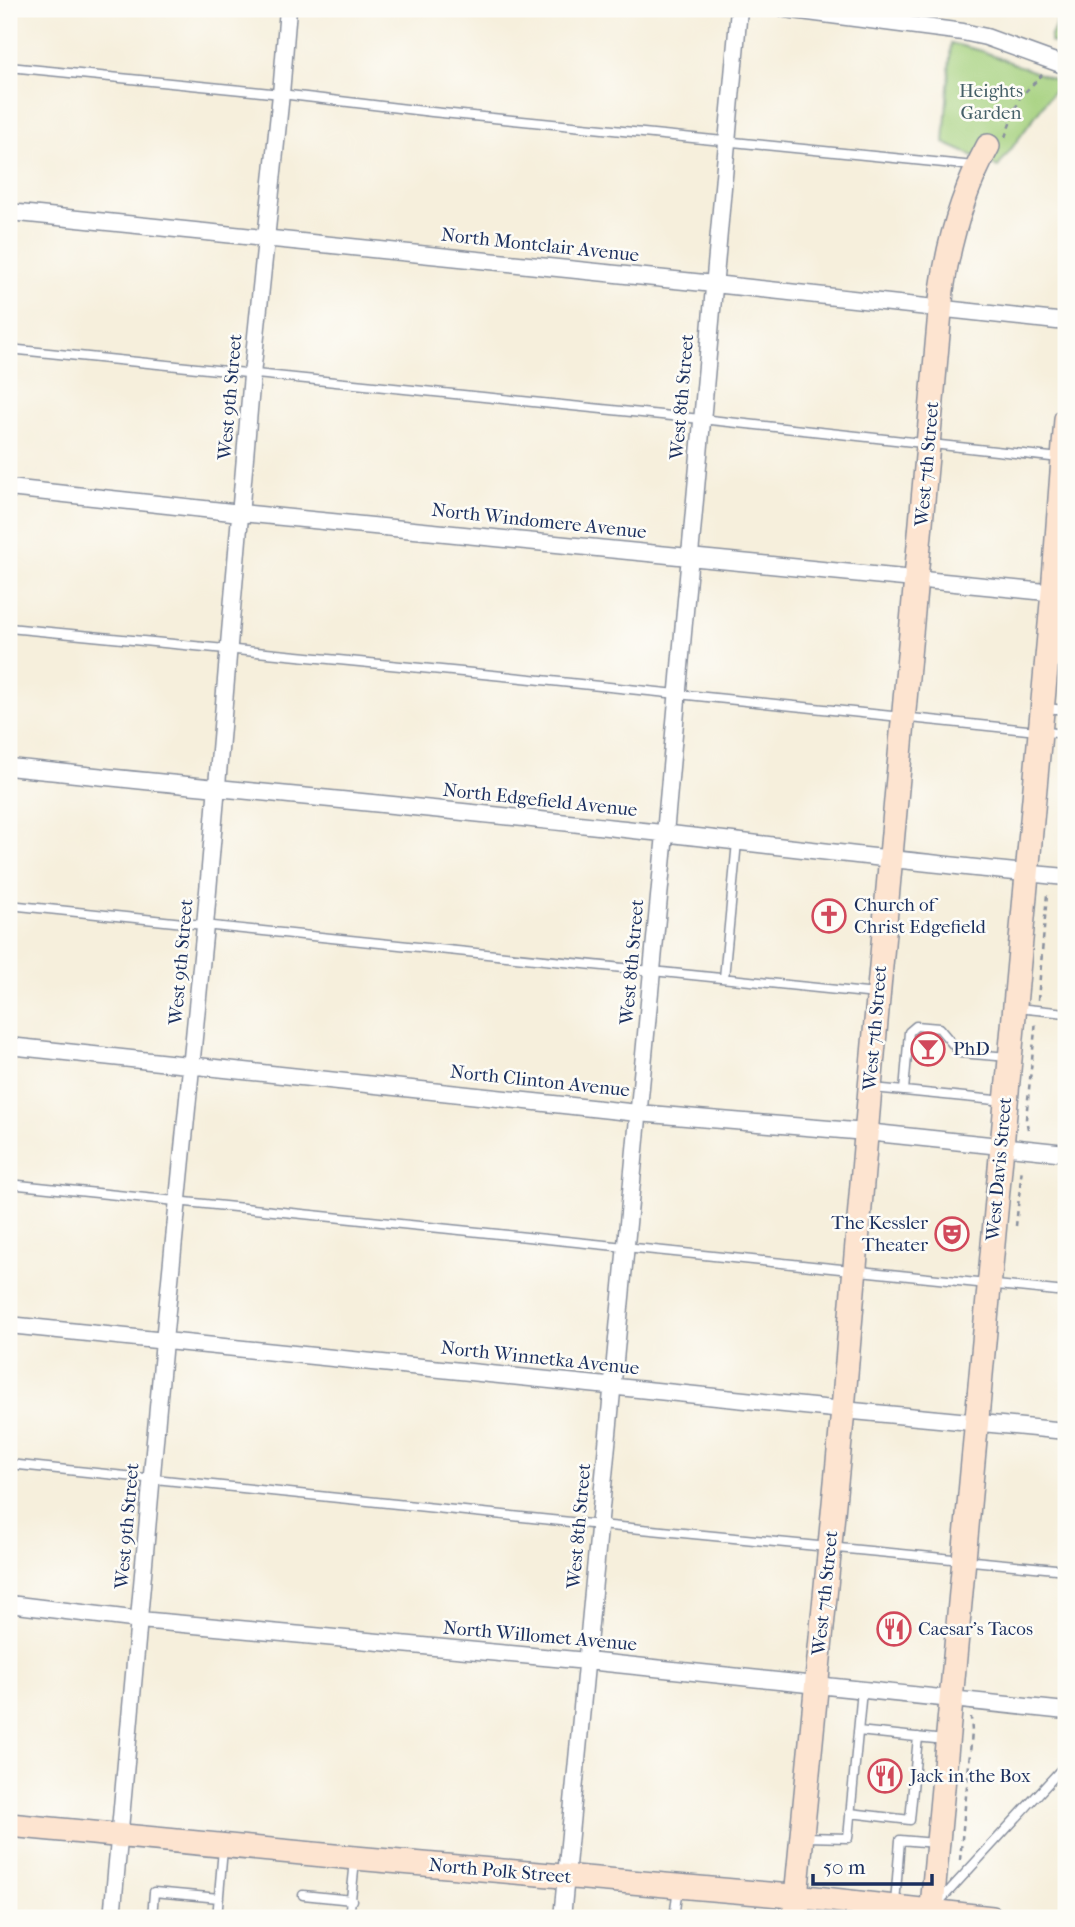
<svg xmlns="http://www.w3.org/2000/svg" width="1075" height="1927" font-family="'IM FELL French Canon',serif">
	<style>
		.green { fill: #a4d07d; stroke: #60806e; stroke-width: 2 }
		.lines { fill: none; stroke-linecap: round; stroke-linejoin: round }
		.lane-casing { stroke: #888f9d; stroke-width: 11 }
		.street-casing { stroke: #888f9d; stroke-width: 19 }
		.secondary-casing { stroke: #888f9d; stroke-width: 26 }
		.path { stroke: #888f9d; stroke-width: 2.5; stroke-dasharray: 5 5; stroke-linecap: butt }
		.lane { stroke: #fff; stroke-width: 8 }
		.street { stroke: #fff; stroke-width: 16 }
		.secondary { stroke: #fde4d0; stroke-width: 23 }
		.labels { text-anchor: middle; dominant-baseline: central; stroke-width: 5; stroke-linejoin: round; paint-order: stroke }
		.park-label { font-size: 19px; fill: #445f67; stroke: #fdfcf7 }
		.street-label { font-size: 19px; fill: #1b2f5e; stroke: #fdfcf7 }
		.poi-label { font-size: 19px; fill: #1b2f5e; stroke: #fdfcf7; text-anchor: start }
	</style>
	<rect width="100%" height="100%" fill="#fdfcf7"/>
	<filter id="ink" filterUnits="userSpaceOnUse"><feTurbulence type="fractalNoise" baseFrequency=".0143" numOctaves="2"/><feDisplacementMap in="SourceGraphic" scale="14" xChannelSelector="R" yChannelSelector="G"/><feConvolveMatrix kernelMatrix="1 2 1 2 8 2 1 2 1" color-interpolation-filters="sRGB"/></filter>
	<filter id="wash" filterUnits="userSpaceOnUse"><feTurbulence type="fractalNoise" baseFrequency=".00686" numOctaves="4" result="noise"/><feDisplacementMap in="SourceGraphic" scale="28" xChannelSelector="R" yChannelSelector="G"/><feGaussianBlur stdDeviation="1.57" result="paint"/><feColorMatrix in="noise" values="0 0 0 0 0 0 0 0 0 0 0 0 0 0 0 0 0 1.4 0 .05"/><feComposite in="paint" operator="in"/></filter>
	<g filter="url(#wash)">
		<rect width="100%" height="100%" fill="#f6efdc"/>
		<path class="green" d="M1063,9h3v38l-16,-5v-4z
			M951,43l31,8 78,31 -62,85 -54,-24z"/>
	</g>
	<g filter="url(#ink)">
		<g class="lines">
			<defs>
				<path id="lane" d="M882,20l1,-11
					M904,23l1,-14
					M9,67l272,27 151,18 542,54
					M9,349l692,70 359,39
					M9,628l484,47 573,59
					M1045,708l21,2
					M9,905l867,89
					M724,978l13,-136
					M1017,1008l49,5
					M873,1088l31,3 5,-59 7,-6 23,2 21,25 49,4
					M904,1091l101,10
					M9,1184l1057,108
					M9,1464l591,61 466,45
					M858,1731l87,9
					M850,1813l60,7 8,-83
					M805,1837l43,1 14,-148
					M303,1895l49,5
					M938,1903l128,-139
					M895,1904l5,-64 35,3
					M152,1918l2,-26 65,6
					M217,1918l6,-69
					M349,1918l6,-57
					M674,1918l4,-31"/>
				<path id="street" d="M785,9l178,23 23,5 80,29
					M9,212l705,72 352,38
					M9,488l232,25 825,81
					M9,767c205,22 411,39 616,62 147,16 294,34 441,48
					M9,1046l629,67 228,19 200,21
					M9,1325l834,85 223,21
					M9,1604l131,16 447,41 479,50
					M112,1918l52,-577 41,-415 47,-551 29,-281 7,-85
					M562,1918l103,-1084 74,-825"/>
				<path id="secondary" d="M9,1825l346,33 460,40 177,20
					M794,1918l49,-508 27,-322 72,-798c7,-51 21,-98 46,-144
					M931,1918l122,-1326 13,-173"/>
			</defs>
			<use href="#lane" class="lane-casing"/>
			<use href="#street" class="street-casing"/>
			<use href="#secondary" class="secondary-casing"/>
			<path class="path" d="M1005,137l15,-40 22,-22
				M1038,1000l9,-106
				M1028,1129l-2,-10 10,-99
				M1016,1226l6,-59
				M960,1860l12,-128 -1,-15"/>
			<use href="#lane" class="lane"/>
			<use href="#street" class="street"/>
			<use href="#secondary" class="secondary"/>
		</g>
	</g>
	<defs>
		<symbol id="church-ring" viewBox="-11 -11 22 22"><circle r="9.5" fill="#fdfcf7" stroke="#d1495b" stroke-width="1.5"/><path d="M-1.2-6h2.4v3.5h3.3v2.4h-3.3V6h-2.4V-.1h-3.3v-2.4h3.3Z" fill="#d1495b"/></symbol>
		<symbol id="bar-ring" viewBox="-11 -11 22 22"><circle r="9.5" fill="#fdfcf7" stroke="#d1495b" stroke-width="1.5"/><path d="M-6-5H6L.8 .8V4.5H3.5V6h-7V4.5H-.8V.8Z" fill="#d1495b"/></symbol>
		<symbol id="theatre-ring" viewBox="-11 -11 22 22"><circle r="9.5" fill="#fdfcf7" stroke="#d1495b" stroke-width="1.5"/><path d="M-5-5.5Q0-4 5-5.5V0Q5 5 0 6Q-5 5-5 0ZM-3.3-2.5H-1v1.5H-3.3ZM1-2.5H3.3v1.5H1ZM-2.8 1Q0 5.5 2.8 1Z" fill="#d1495b"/></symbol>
		<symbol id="restaurant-ring" viewBox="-11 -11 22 22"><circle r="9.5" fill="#fdfcf7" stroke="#d1495b" stroke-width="1.5"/><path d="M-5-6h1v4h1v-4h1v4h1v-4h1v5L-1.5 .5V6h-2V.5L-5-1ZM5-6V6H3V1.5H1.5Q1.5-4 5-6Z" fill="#d1495b"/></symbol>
	</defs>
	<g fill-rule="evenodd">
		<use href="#church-ring" x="810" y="897" width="38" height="38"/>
		<use href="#bar-ring" x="909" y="1030" width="38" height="38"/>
		<use href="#theatre-ring" x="933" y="1215" width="38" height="38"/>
		<use href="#restaurant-ring" x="875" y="1610" width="38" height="38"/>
		<use href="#restaurant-ring" x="866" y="1757" width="38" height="38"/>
	</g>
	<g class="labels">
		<g class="park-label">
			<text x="991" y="91">Heights<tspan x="991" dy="22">Garden</tspan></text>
		</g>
		<g class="street-label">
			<text transform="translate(540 245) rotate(6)">North Montclair Avenue</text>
			<text transform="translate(230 397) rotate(-85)">West 9th Street</text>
			<text transform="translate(682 397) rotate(-85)">West 8th Street</text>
			<text transform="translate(927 464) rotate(-85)">West 7th Street</text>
			<text transform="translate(539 521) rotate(6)">North Windomere Avenue</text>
			<text transform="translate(540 800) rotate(6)">North Edgefield Avenue</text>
			<text transform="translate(181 962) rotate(-85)">West 9th Street</text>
			<text transform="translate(632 962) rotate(-85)">West 8th Street</text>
			<text transform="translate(875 1028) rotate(-85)">West 7th Street</text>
			<text transform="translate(540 1081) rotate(6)">North Clinton Avenue</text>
			<text transform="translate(999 1169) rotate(-85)">West Davis Street</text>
			<text transform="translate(540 1358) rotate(6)">North Winnetka Avenue</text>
			<text transform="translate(127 1526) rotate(-85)">West 9th Street</text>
			<text transform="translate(579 1526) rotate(-85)">West 8th Street</text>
			<text transform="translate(825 1593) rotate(-84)">West 7th Street</text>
			<text transform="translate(540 1636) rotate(5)">North Willomet Avenue</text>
			<text transform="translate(500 1871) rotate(5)">North Polk Street</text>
		</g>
		<g class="poi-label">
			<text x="854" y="905">Church of<tspan x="854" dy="22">Christ Edgefield</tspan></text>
			<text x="953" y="1049">PhD</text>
			<text x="928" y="1223" text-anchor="end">The Kessler<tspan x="928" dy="22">Theater</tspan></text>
			<text x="918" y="1629">Caesar’s Tacos</text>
			<text x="910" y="1776">Jack in the Box</text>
		</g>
	</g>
	<rect width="1075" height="1927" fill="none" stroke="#fdfcf7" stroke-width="35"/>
	<path d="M813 1874v10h119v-10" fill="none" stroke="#1b2f5e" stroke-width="3.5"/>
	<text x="823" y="1874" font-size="21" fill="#1b2f5e" stroke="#fdfcf7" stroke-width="5" paint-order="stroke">50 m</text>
</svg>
